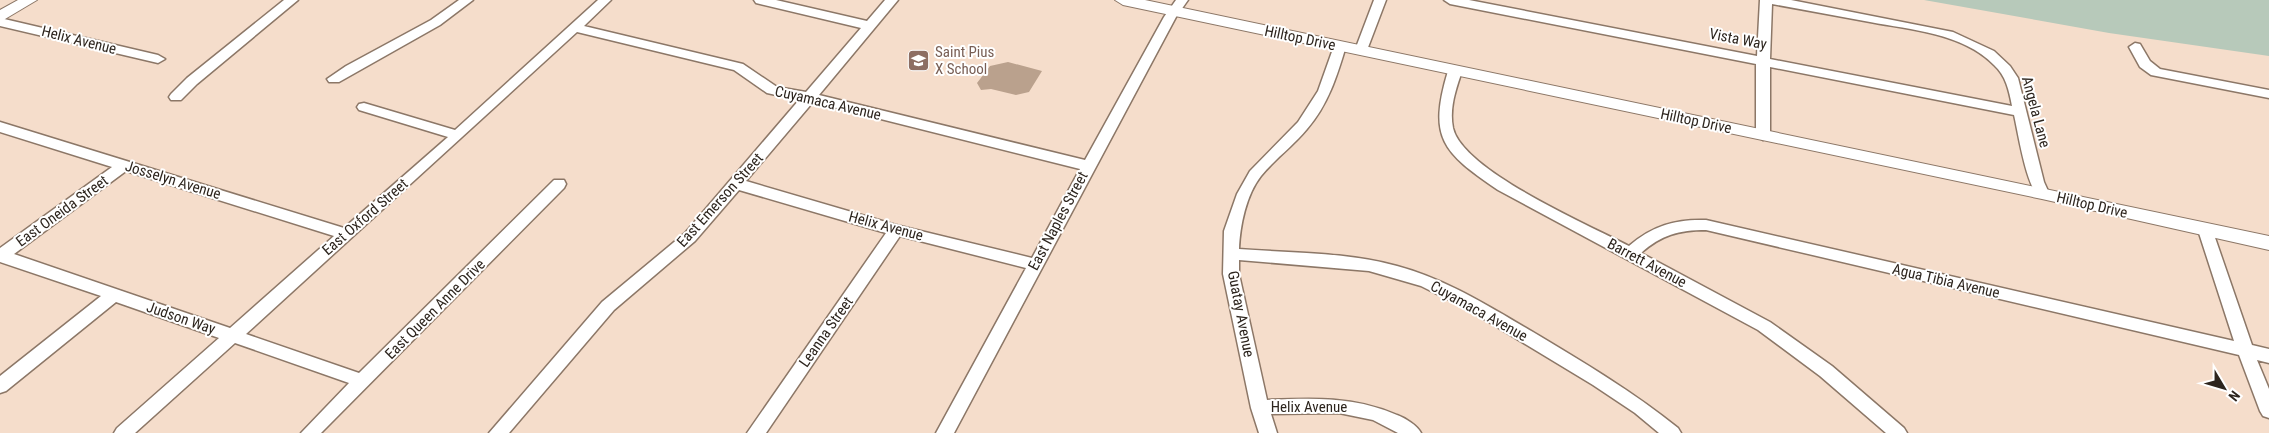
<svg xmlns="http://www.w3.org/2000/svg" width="2269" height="433" font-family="'Roboto Condensed',sans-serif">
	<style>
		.green { fill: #b7c9ba }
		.building { fill: #baa18d }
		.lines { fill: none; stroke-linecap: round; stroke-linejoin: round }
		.minor-casing { stroke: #8c7767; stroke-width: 3 }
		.major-casing { stroke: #8c7767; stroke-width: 2 }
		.minor { fill: #fff; fill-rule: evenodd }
		.major { fill: #fff; fill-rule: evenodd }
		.labels { text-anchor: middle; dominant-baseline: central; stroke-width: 4; stroke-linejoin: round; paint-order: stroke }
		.street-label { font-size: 15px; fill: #2d251e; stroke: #fff }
		.education-label { font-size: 15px; fill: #785e54; stroke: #fff; text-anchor: start }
	</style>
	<rect width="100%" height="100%" fill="#f5ddcb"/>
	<path class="green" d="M1924,0h345v56l-160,-23z"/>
	<path class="building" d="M1008,62l34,9 -13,21 -13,3 -25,-6 -10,1 -4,-7 13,-17z"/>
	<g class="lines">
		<defs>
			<path id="minor" d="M284,0h14l-101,84 -16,16h-10l-2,-3 2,-3 16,-16z
				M459,0h14l-33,25 -101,57h-10l-2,-3 19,-13 85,-46z
				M598,0h13l-27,26 159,38 34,23 29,5 55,-64 -105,-25 -2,-3h22l91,21 18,-21h13l-79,95 266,65 79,-143 12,-17h12l-12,17 -222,416h-18l90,-165 -126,-32 -134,197h-19l139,-200 -147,-43 -44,51 -81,69 -105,123h-20l113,-131 83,-69 114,-133 -32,-7 -33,-23 -157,-38 -331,302 113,39 195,-193h10l2,4 -2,4 -243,245h-20l48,-50 -114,-40 -100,90h-21l3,-5 102,-90 -103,-36 -110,89 -6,2v-17l101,-80 -101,-34v-14l112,-81 -112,-35v-10l344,106 104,-91 -89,-27 -2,-3 2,-3 5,-1 91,27zM813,102l267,67 -48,89 -136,-33 -150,-44zM126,171l208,65 -104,92 -216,-74z
				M1374,0h12l-19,50 -1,3h-10l-1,-3z
				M1444,0h25l288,56 3,-56h31l162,32 41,19 16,15 8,12 26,104 5,11 -7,5c-15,-4 -24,-67 -28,-83l-244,-48v68l-7,5 -7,-5v-71l-306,-60zM1772,4c33,6 65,12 98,18 41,8 93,11 124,43 12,11 15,25 18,41l-242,-47z
				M0,18l158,37 7,4 -7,4 -158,-37z
				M1340,42l6,4c-9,30 -18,59 -39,83 -14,17 -32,30 -46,47 -15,19 -21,50 -22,73 52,4 108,3 158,17 49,13 93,41 136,66 50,30 99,59 145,96l3,5h-22l-24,-20 -42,-28 -124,-75 -48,-24 -52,-15 -130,-11v14l28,126c45,-2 87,-4 130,15 8,3 20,10 24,18h-23l-25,-13 -34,-7 -68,1 6,19h-18l-8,-25 -28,-134 1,-43 13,-37 13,-23 48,-49 20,-31 16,-45z
				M2135,43l5,1 10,17 10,8 109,21v8l-118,-23 -11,-8 -11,-20z
				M1455,67l7,4c-6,18 -13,37 -9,57 10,43 136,97 176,118 23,-20 46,-27 77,-26l528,121 -36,-111 3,-4h10l41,119 17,4v14l-12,-3 12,29v29l-6,-2 -3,-5 -21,-56 -533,-125c-27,0 -45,5 -65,23l129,69 62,44 72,62 3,5h-21l-66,-57 -62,-46 -260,-140c-56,-38 -70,-52 -50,-119z"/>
			<path id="major" d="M18,0h19l-37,22v-12z
				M1115,0h30l1124,236v14l-227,-51 -919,-194z"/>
		</defs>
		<use href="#minor" class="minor-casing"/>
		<use href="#major" class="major-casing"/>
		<use href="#minor" class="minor"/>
		<use href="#major" class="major"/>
	</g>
	<defs>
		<symbol id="school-square" viewBox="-11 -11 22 22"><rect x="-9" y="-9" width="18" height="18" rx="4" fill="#8d6e63" stroke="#fff"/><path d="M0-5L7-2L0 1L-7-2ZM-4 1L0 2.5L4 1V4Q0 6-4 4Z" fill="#fff"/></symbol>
	</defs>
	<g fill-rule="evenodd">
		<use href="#school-square" x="906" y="48" width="25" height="25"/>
	</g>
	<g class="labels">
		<g class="street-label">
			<text transform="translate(1300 38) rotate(12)">Hilltop Drive</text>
			<text transform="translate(1738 39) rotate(11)">Vista Way</text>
			<text transform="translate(79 40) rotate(14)">Helix Avenue</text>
			<text transform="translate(828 103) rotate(13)">Cuyamaca Avenue</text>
			<text transform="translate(2036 112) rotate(75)">Angela Lane</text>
			<text transform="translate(1696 121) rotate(12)">Hilltop Drive</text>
			<text transform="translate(173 180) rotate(17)">Josselyn Avenue</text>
			<text transform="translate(720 200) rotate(-48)">East Emerson Street</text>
			<text transform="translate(2092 205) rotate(13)">Hilltop Drive</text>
			<text transform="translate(62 211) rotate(-36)">East Oneida Street</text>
			<text transform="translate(365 217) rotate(-41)">East Oxford Street</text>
			<text transform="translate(1058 221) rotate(-62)">East Naples Street</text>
			<text transform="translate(886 226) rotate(15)">Helix Avenue</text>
			<text transform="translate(1647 263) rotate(28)">Barrett Avenue</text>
			<text transform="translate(1946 281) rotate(13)">Agua Tibia Avenue</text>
			<text transform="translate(435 309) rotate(-45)">East Queen Anne Drive</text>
			<text transform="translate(1479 311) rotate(29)">Cuyamaca Avenue</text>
			<text transform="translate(1241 314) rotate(79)">Guatay Avenue</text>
			<text transform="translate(181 318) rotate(19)">Judson Way</text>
			<text transform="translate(826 332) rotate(-55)">Leanna Street</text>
			<text x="1309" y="407">Helix Avenue</text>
		</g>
		<g class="education-label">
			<text x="935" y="52">Saint Pius<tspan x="935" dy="17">X School</tspan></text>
		</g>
	</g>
	<g transform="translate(2224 388) rotate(128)" stroke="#ffffff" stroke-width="4" paint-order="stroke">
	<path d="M0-4L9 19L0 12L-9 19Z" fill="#2d251e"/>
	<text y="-8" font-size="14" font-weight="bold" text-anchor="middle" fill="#2d251e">N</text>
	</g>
</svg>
